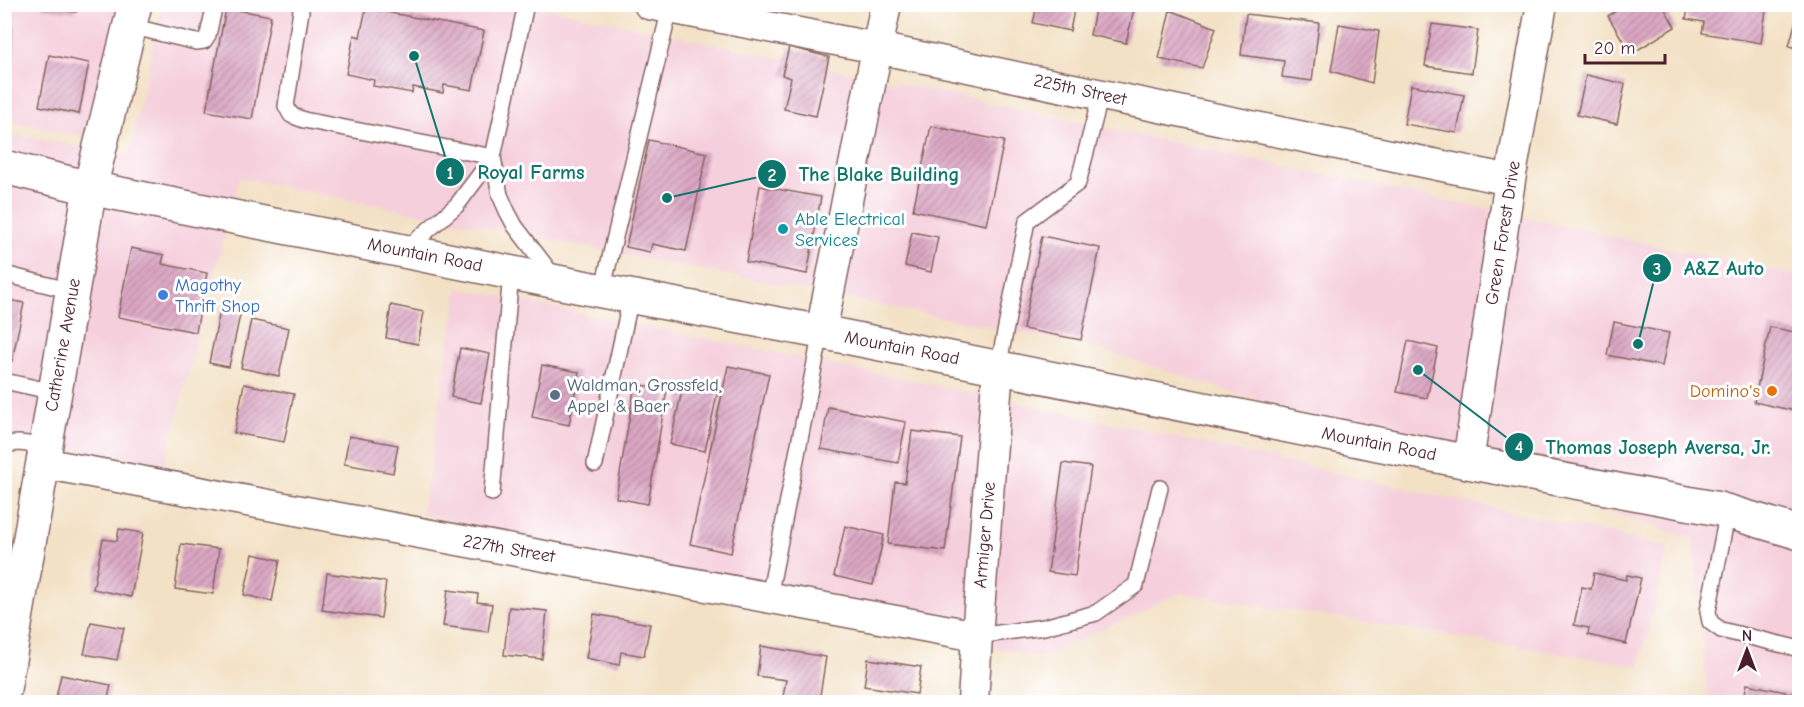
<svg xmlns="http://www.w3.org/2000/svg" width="1804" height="707" font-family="'Comic Neue',sans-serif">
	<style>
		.built { fill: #f5cfdb }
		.building { fill: url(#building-hatch) }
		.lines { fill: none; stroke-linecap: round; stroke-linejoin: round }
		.lane-casing { stroke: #856361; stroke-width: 18 }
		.street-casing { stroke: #856361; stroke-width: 33 }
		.secondary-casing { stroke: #856361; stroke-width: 36 }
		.lane { stroke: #fff; stroke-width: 15 }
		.street { stroke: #fff; stroke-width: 30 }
		.secondary { stroke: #fff; stroke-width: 33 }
		.culture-dot { fill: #0f9aa8; stroke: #fff; stroke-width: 2 }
		.shop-dot { fill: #3f7fe0; stroke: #fff; stroke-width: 2 }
		.food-dot { fill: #e8710a; stroke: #fff; stroke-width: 2 }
		.service-dot { fill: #5c6f8a; stroke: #fff; stroke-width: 2 }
		.labels { text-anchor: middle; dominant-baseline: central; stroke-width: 6; stroke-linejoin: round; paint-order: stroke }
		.street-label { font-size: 18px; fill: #4a1f2b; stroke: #fff }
		.culture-label { font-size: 18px; fill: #0d838f; stroke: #fff; text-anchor: start }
		.shop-label { font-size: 18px; fill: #366cbe; stroke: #fff; text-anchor: start }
		.service-label { font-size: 18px; fill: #4e5e75; stroke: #fff; text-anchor: start }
		.food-label { font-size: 18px; fill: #c56008; stroke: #fff; text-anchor: end }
		.leader { fill: none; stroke: #0f766e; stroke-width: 2 }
		.callout-dot { fill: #0f766e; stroke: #fff; stroke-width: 2 }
		.mark-label { font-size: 18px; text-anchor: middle; font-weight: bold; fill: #fff }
		.callout-label { font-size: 20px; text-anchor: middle; font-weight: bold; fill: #0f766e; stroke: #fff; stroke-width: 6; stroke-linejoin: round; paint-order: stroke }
	</style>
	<defs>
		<pattern id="building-hatch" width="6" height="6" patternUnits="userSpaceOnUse" patternTransform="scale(1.5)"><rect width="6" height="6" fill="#dba7c4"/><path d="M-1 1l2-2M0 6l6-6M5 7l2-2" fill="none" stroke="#b4879f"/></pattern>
	</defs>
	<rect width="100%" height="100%" fill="#fff"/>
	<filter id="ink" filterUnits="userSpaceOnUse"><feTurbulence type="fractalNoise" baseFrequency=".0167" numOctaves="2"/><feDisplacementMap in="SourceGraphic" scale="12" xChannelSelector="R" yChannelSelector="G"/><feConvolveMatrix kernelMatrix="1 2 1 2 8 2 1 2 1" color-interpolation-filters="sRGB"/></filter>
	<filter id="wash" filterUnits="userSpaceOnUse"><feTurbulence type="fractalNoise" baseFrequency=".008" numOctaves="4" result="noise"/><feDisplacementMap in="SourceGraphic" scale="24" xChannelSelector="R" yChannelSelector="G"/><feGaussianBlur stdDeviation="1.35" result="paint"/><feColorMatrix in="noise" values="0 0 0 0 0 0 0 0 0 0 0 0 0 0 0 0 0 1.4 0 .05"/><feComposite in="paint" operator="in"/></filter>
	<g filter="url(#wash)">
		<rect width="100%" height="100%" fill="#f3e1c5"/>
		<path class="built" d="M5,5h113l-30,133 -83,-18z
			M162,5h370l1267,271v426h-91l-15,-163 -601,-192 -853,-169 -75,287 -159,-25 -1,-308 125,24z
			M458,288l559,114 652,145 -30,119 -459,-73 -139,65 -619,-144z"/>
		<g id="blocks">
			<path class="building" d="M4,4h8l-3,107h-5z
				M42,4h35l-1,8 -34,-4z
				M947,4h29l-1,7z
				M1623,4h39l13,23 -44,27 -23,-38 16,-10z
				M1689,4h78l-6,39 -59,-10 2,-11 -18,-3z
				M1037,5h38l-5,26 -37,-8z
				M1096,5h39l-9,38 -36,-8z
				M226,8l45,8 -19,103 -46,-8z
				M366,8l118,23 -12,59 -28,-5 -1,8 -30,-6 -1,6 -39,-7 1,-6 -28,-6 8,-39 6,2z
				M1170,10l46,18 -14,40 -43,-9z
				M1798,12l2,1v36l-11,-3z
				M1246,14l73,9 -7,58 -30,-4 2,-16 -43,-6z
				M1339,24l40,7 -7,52 -41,-12z
				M1432,24l46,6 -6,43 -47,-7z
				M789,47l40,10 -13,59 -32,-7 7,-31 -9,-3z
				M49,55l40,8 -10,51 -40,-8z
				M1586,75l39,9 -8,40 -40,-9z
				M1411,85l53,10 -7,38 -53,-9z
				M931,126l73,15 -18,84 -73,-15z
				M649,140l58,13 -21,98 -34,-7 -2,8 -24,-5z
				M760,186l61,11 -14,77 -61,-12z
				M912,232l26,5 -7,35 -26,-6z
				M1042,236l58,12 -19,92 -58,-11z
				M131,248l33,7 -2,9 45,9 -11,59 -78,-15z
				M4,299l20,4 -12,58 -8,-1z
				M391,305l33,7 -6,32 -32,-6z
				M221,306l20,4 -12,57 -20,-4z
				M251,320l38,8 -10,48 -38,-8z
				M1614,322l55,11 -7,33 -55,-11z
				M1770,327l30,6v79l-46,-10z
				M1408,341l30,7 -11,50 -30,-6z
				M460,348l30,6 -9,49 -30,-6z
				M542,365l37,7 -10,53 -37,-8z
				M728,366l41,8 -38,179 -41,-9z
				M684,382l34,8 -13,61 -35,-7z
				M244,384l50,10 -10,48 -50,-9z
				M635,384l32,5 -19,115 -32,-6z
				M828,407l78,15 -8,41 -77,-14z
				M912,431l48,6 -15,114 -57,-7 7,-62 10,1z
				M349,436l49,9 -5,28 -49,-9z
				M1063,463l28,4 -16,109 -27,-4z
				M845,526l39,9 -11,50 -39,-9z
				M119,529l24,4 -12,64 -38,-8 10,-50 14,2z
				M181,544l38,5 -6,45 -38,-5z
				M253,554l27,6 -8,41 -28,-6z
				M327,573l59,9 -5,36 -59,-8z
				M1594,573l32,7 1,-5 14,3 -15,66 -38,-9 1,-7 -15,-3 8,-38 9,2z
				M448,590l30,4 -1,8 15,2 -4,28 -45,-6z
				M509,607l38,4 -5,48 -38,-4z
				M594,614l56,10 -6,32 -23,-4 -2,13 -33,-7z
				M91,622l33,6 -7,32 -33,-6z
				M761,646l65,11 -7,45 -36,-5 3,-17 -29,-4z
				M868,659l53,8 -4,27 -53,-8z
				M61,675l50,10 -4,17h-52z
				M1747,684l53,11v7h-57z"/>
		</g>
	</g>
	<g filter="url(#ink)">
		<use href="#blocks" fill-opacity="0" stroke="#856361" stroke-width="1.5"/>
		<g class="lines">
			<defs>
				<path id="lane" d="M300,4l1,7 -15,95 5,9 13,5 189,37 -36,48 -53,46
					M526,4l-33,153 7,38 7,16 8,15 39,51
					M130,26l66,16 8,-1 4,-6 7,-31
					M4,274l68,17
					M602,291l68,-283
					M998,368l29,-147 51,-38 23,-89
					M4,381l50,11
					M4,444l15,-1 26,3
					M595,464l36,-167
					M492,493l19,-220
					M1728,511l-20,100 2,11 11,8 79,19
					M769,597l52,-265
					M977,636l67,-9 52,-14 40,-28 24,-97"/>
				<path id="street" d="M649,4l228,44 633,132
					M821,332l65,-328
					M1468,462l42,-282 32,-176
					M42,463l935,173
					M973,702l4,-66 21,-268"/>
				<path id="secondary" d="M4,167l86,21 512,103 219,41 647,130 251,47 81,24
					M4,689l86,-501 45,-184"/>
			</defs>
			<use href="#lane" class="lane-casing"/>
			<use href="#street" class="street-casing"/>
			<use href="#secondary" class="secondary-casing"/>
			<use href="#lane" class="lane"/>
			<use href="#street" class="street"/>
			<use href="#secondary" class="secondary"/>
		</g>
	</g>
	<circle class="culture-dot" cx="783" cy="229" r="6"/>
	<circle class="shop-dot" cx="163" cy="295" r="6"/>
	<circle class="food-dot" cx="1772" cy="391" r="6"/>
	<circle class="service-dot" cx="555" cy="395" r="6"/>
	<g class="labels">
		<g class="street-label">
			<text transform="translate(1080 90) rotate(12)">225th Street</text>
			<text transform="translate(1503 233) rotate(-81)">Green Forest Drive</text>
			<text transform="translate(425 255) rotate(11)">Mountain Road</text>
			<text transform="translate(63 345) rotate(-80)">Catherine Avenue</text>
			<text transform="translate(902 348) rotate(11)">Mountain Road</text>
			<text transform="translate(1379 444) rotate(11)">Mountain Road</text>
			<text transform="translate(985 535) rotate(-85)">Armiger Drive</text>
			<text transform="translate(509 549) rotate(10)">227th Street</text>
		</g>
		<g class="culture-label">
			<text x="795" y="219">Able Electrical<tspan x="795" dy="21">Services</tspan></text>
		</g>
		<g class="shop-label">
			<text x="175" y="285">Magothy<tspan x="175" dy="21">Thrift Shop</tspan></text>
		</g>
		<g class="service-label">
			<text x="567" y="385">Waldman, Grossfeld,<tspan x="567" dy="21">Appel &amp; Baer</tspan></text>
		</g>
		<g class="food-label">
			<text x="1760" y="391">Domino's</text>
		</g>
	</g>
	<path class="leader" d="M414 56L450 172M667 198L772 174M1638 344L1657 268M1418 370L1519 447"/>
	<g class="callout-dot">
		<circle cx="414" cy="56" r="6"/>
		<circle cx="667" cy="198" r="6"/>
		<circle cx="1638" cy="344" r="6"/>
		<circle cx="1418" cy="370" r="6"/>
		<circle cx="450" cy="172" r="15"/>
		<circle cx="772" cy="174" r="15"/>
		<circle cx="1657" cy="268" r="15"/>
		<circle cx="1519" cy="447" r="15"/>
	</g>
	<g class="mark-label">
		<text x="450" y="179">1</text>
		<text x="772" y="181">2</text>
		<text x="1657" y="275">3</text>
		<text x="1519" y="453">4</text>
	</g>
	<g class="callout-label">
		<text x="531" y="179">Royal Farms</text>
		<text x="879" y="181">The Blake Building</text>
		<text x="1724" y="275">A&amp;Z Auto</text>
		<text x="1658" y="454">Thomas Joseph Aversa, Jr.</text>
	</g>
	<rect width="1804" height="707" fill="none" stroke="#fff" stroke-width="24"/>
	<g transform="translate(1747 650)" stroke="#ffffff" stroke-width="4.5" paint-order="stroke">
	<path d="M0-4.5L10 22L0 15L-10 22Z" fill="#4a1f2b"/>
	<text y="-9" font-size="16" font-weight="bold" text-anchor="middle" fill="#4a1f2b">N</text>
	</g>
	<path d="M1585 54v9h80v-9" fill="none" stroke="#4a1f2b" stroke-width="3"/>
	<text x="1594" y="54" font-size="18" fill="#4a1f2b" stroke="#ffffff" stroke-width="4.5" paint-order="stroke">20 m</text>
</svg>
